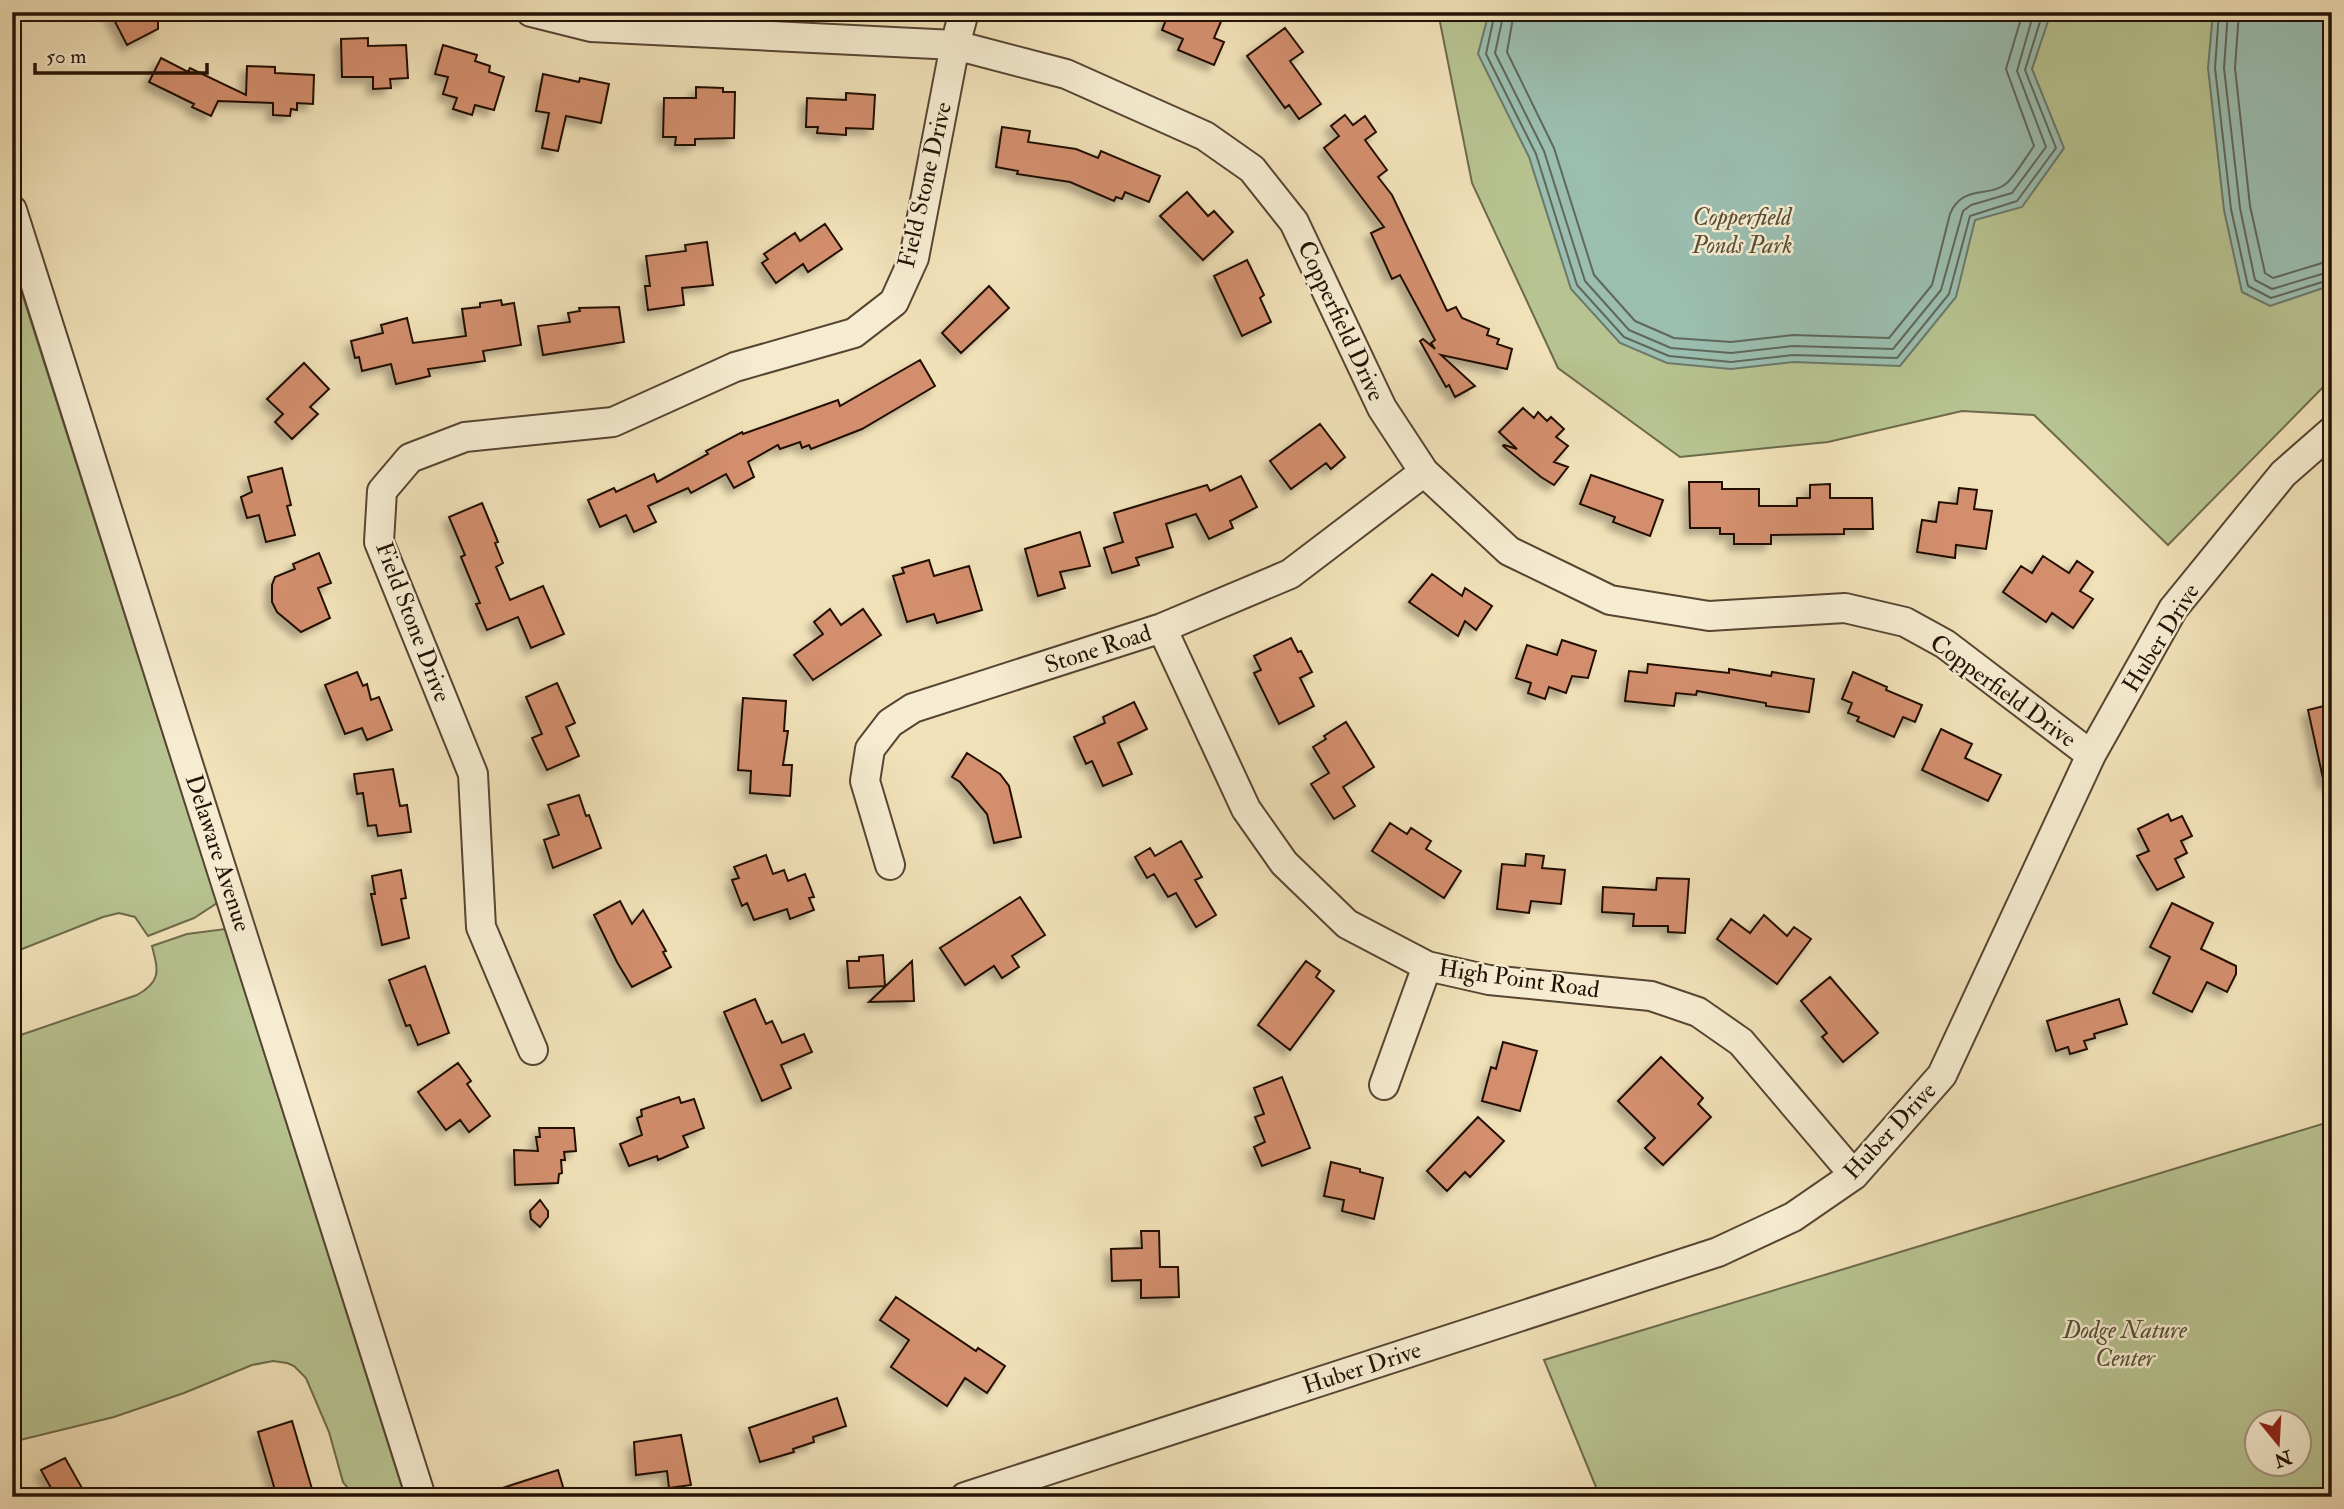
<svg xmlns="http://www.w3.org/2000/svg" width="2344" height="1509" font-family="'IM FELL Double Pica',serif">
	<style>
		.green { fill: #b7c390; stroke: #6d6a4b; stroke-width: 2; fill-rule: evenodd }
		.water { fill: #9bbeb0; stroke: #6b796c; stroke-width: 2 }
		.lines { fill: none; stroke-linecap: round; stroke-linejoin: round }
		.shore { stroke: #5f685b; stroke-width: 2 }
		.building { fill: #d28e6d; stroke: #231106; stroke-width: 2; filter: url(#shadow) }
		.minor-casing { stroke: #564532; stroke-width: 32 }
		.minor { stroke: #f6ecd1; stroke-width: 28 }
		.labels { text-anchor: middle; dominant-baseline: central; stroke-width: 5; stroke-linejoin: round; paint-order: stroke }
		.street-label { font-size: 24px; fill: #231106; stroke: #f6ecd1 }
		.park-label { font-size: 24px; font-style: italic; fill: #574f36; stroke: #f6ecd1 }
	</style>
	<defs>
		<filter id="shadow"><feDropShadow dx="-6" dy="6" stdDeviation="3.5" flood-color="#0004"/></filter>
	</defs>
	<rect width="100%" height="100%" fill="#f1e1b8"/>
	<filter id="stains"><feTurbulence type="fractalNoise" baseFrequency=".00286" numOctaves="4"/><feColorMatrix values="0 0 0 0 .2 0 0 0 0 .09 0 0 0 0 .02 0 0 0 .5 -.17"/></filter>
	<radialGradient id="worn" r=".72"><stop offset=".6" stop-color="#630" stop-opacity="0"/><stop offset="1" stop-color="#630" stop-opacity=".3"/></radialGradient>
	<path class="green" d="M1438,12h894v366l-164,167 -134,-130 -72,-4 -134,31 -148,15 -122,-89 -86,-185z
		M12,262l205,641 -23,15 -46,18 -13,-19 -16,-4 -16,4 -91,36z
		M225,929l180,568h-50l-12,-15 -14,-50 -23,-54 -12,-12 -7,-3 -14,-2 -21,4 -68,28 -70,24 -102,25v-404l125,-43c25,-14 21,-25 15,-49l35,-12z
		M2332,1121v376h-732l-56,-137zM2256,1422h42v42h-42z"/>
	<path class="water" d="M1489,12h562l-19,57 32,79 -42,59 -47,13 -19,77 -56,69 -107,-4 -62,7 -64,-6 -47,-20 -49,-54 -42,-132 -51,-103z
		M2213,12h119v273l-62,21 -28,-14 -18,-82 -16,-142z"/>
	<g class="lines">
		<path class="shore" d="M1495,12l-9,42 50,100 41,131 47,52 45,19 62,6 62,-7 104,3 52,-64 21,-78 47,-15 39,-53 -31,-78 18,-58
			M1504,12l-9,41 49,98 41,130 44,49 42,18 60,5 62,-7 100,3 48,-59 22,-79 8,-6 41,-12 34,-46 -29,-76 17,-59
			M1514,12l-7,40 47,96 40,127 41,46 39,17 57,4 62,-7 96,3 43,-53 18,-71c12,-30 40,-16 57,-31 10,-10 19,-26 27,-37l-28,-77 17,-57
			M2219,12l-4,56 16,141 17,77 23,12 61,-19
			M2228,12l-4,56 16,140 15,72 17,9 60,-18
			M2239,12l-4,56 15,138 15,67 8,5 59,-18"/>
	</g>
	<path class="building" d="M110,12h44l4,10v7l-31,16z
		M1169,12h56l-11,26 10,4 -10,23 -36,-15 5,-11 -21,-9z
		M1285,28l18,24 -13,9 31,43 -22,15 -10,-14 -4,3 -38,-52z
		M368,38v8l38,-1 2,33 -18,1 1,9 -18,1v-12h-31l-1,-38z
		M443,45l34,10 -2,6 15,5 -1,6 15,5 -10,33 -19,-5 -3,10 -19,-6 4,-11 -14,-4 5,-17 -13,-3z
		M161,58l27,14 2,-4 56,27 1,-29 28,1v6l39,2 -1,29 -16,-1v7l-6,-1 -1,7 -17,-1v-12l-55,-2 -7,15 -19,-9 2,-3 -45,-22z
		M543,74l36,8 1,-4 29,6 -8,39 -35,-7 -8,35 -16,-3 7,-35 -13,-2z
		M696,87l27,1v4h12l-1,46 -39,1v6h-20l1,-8h-13l1,-39h32z
		M846,93l29,2 -2,34 -27,-1v7l-29,-2 1,-6h-12l1,-29 39,2z
		M1345,115l8,10 12,-9 11,16 -11,8 22,30 -9,7 14,18 55,116 9,-4 6,11 27,11 -2,6 12,4 -2,5 15,5 -5,20 -66,-14 34,31 -20,11 -6,-12 -3,2 -26,-46 3,-2 12,10 -4,-6 4,-3 -35,-65 -8,4 -21,-46 13,-6 -60,-79 15,-12 -8,-10z
		M1002,127l28,4 -2,11 48,7 22,9 3,-7 59,25 -11,26 -24,-10 -3,7 -6,-2 -2,4 -44,-19 -53,-8 1,-3 -22,-4z
		M1187,192l21,24 6,-5 19,21 -30,28 -43,-44z
		M825,224l17,25 -34,23 -5,-8 -27,19 -14,-20 6,-4 -4,-5 31,-21 5,8z
		M707,242l6,43 -31,3 2,17 -36,5 -3,-24h5l-4,-30 40,-5 -1,-6z
		M1247,260l17,35 -4,3 11,24 -29,14 -28,-60z
		M989,286l20,22 -48,45 -19,-20z
		M501,300l1,5 12,-2 7,42 -38,6 2,10 -57,8 2,7 -34,8 -5,-20 -29,7 -3,-14 -4,1 -4,-17 32,-8 -2,-8 26,-7 6,25 53,-7 -4,-27 18,-2v-4z
		M619,307l5,35 -81,13 -5,-29 32,-4 -2,-9 12,-2 -1,-3z
		M920,360l15,26 -73,43 -51,20 -2,-4 -7,3 -2,-6 -20,7 -2,-4 -30,17 6,15 -20,11 -8,-14 -35,19 -3,-5 -40,18 8,16 -22,10 -8,-17 -26,12 -12,-27 26,-12 2,4 38,-18 3,8 51,-28 -2,-3 36,-19 1,2 95,-34 2,6z
		M304,363l25,26 -19,18 8,7 -26,25 -17,-17 8,-8 -16,-15z
		M1523,408l11,10 4,-6 9,9 4,-4 13,12 -8,8 12,9 -14,16 14,5 -14,18 -13,-8 -38,-31 1,-1 13,4 -18,-17z
		M1320,424l25,33 -14,12 -5,-6 -35,26 -21,-28z
		M282,468l9,37 -4,1 8,29 -29,7 -7,-27 -12,3 -6,-21 11,-5 -4,-15z
		M1591,475l72,25 -13,36 -37,-14 2,-5 -35,-13z
		M1241,476l16,31 -27,14 3,7 -24,11 -13,-25 -30,10 7,23 -37,11 3,7 -27,8 -8,-25 19,-6 -9,-29 93,-28 3,6z
		M1689,482h33v7h37v17h38v-8h13v-13l20,-1v14h42l1,31h-29v5l-73,1v9h-37v-10h-14v-6h-30z
		M1959,488l18,2 -3,19 18,2 -6,38 -30,-4 -1,13 -38,-6 5,-32 14,2 3,-20 18,2z
		M482,503l16,39 -3,1 8,20 -7,4 14,33 33,-14 21,48 -33,14 -13,-31 -31,13 -11,-26 4,-1 -19,-46 4,-2 -16,-38z
		M1080,532l10,34 -30,6 5,16 -27,8 -13,-47z
		M319,553l12,30 -13,5 12,30 -29,14 -24,-20 -5,-10v-17l3,-8 20,-8 -2,-5z
		M2043,556l26,17 8,-12 16,11 -13,19 13,8 -20,29 -21,-15 -6,9 -43,-30 18,-26 11,7z
		M929,560l5,16 35,-10 13,44 -45,13 -3,-9 -27,8 -14,-46 11,-3 -2,-5z
		M1432,574l30,22 3,-8 27,18 -16,24 -11,-9 -7,15 -49,-34z
		M830,609l11,16 22,-16 18,26 -68,45 -19,-25 29,-21 -9,-12z
		M1291,638l7,14 3,-1 11,21 -12,6 14,28 -35,18 -25,-51 7,-3 -7,-14z
		M1562,640l34,11 -8,27 -16,-2 -6,17 -17,-6 -4,12 -17,-6 3,-10 -15,-5 11,-33 30,10z
		M1648,664l81,9v-4l42,7 1,-4 42,7 -5,33 -43,-6v-3l-69,-12 -1,4 -20,-2 -2,13 -49,-5 4,-30 18,2z
		M357,672l6,14 4,-2 4,16 8,-3 13,33 -25,10 -5,-12 -17,6 -20,-49z
		M1853,672l34,15 -1,3 36,15 -7,17 -12,-5 -9,20 -37,-16 2,-4 -11,-4 4,-10 -10,-4z
		M557,683l18,40 -9,4 13,29 -32,14 -15,-32 10,-4 -16,-37z
		M743,698l43,3 -2,30h4l-5,34h9l-2,31 -40,-3 1,-22 -13,-1z
		M1134,702l13,27 -29,14 14,31 -29,12 -11,-25 -6,3 -12,-27 31,-14 -2,-6z
		M2332,704v78l-8,1 -16,-73z
		M1346,722l28,45 -31,20 12,19 -21,13 -23,-35 18,-11 -16,-26 13,-8 -2,-3z
		M1941,729l31,15 -7,14 36,17 -13,26 -66,-31z
		M967,753l33,21 9,12 12,51 -27,6 -7,-29 -27,-32 -8,-5z
		M393,769l7,37 7,-1 4,27 -33,4 -2,-11 -8,1 -5,-33 -6,1 -3,-20z
		M579,795l7,21 3,-1 12,33 -48,20 -9,-28 15,-5 -11,-30z
		M2168,814l3,7 11,-5 10,20 -11,5 6,12 -12,6 9,18 -27,13 -20,-34 12,-5 -11,-22z
		M1390,823l17,11 4,-6 20,13 -5,8 35,22 -17,27 -72,-47z
		M1181,841l21,36 -7,3 21,35 -20,12 -20,-34 -8,4 -14,-23 -7,4 -12,-21 15,-9 5,8z
		M1526,854l18,2 -2,12 23,2 -4,34 -30,-3 -2,12 -32,-4 5,-45 23,2z
		M766,855l7,19 11,-4 4,11 17,-7 9,23 -5,1 5,12 -24,9 -3,-10 -33,11 -7,-17 -5,3 -10,-26 7,-2 -5,-11z
		M401,870l5,28 -5,1 8,39 -27,7 -11,-51h4l-3,-18z
		M1657,878l32,1 -4,54 -17,-1v-6h-35l1,-12 -32,-2 1,-25 53,3z
		M1020,897l25,38 -33,21 7,11 -17,11 -8,-12 -29,19 -25,-37z
		M620,901l12,23 11,-14 23,41 -3,1 8,15 -39,20 -15,-25 -23,-47z
		M2172,903l41,20 -12,26 35,17v8l-9,18 -20,-10 -15,30 -39,-19 17,-36 -20,-10z
		M1764,915l23,21 7,-9 17,12 -34,45 -60,-45 14,-20 19,14z
		M883,955l2,31 -36,2 -2,-27h12v-4z
		M912,961l2,40 -45,1z
		M1306,961l14,10 -4,6 18,14 -44,59 -32,-25z
		M425,966l24,67 -31,12 -8,-20 -4,1 -17,-46z
		M1830,977l48,56 -35,29 -21,-25 5,-4 -26,-32z
		M755,999l11,25 6,-3 10,22 22,-9 8,18 -31,13 10,23 -29,13 -38,-89z
		M2119,999l8,25 -33,10 1,4 -11,3 3,8 -17,5 -2,-7 -12,4 -9,-30z
		M1503,1042l34,9 -17,60 -38,-10 9,-34 5,2z
		M1661,1057l42,41 -5,6 13,13 -48,48 -18,-17 10,-10 -37,-37z
		M458,1063l13,18 -4,3 23,32 -21,16 -9,-12 -14,10 -28,-38z
		M1282,1077l28,71 -48,18 -8,-19 11,-5 -10,-25 9,-3 -10,-26z
		M679,1097l2,6 13,-4 10,29 -21,8 5,11 -30,13 -1,-4 -28,10 -9,-22 22,-9 -5,-17 5,-2 -1,-6z
		M1478,1117l26,24 -34,36 -5,-5 -18,19 -20,-20z
		M539,1128h35l2,23 -12,1 1,8h-4l1,13 -3,1 -1,9 -43,2 -1,-35 24,1 -2,-14h4z
		M1331,1162l29,7v3l23,6 -9,41 -32,-8 2,-11 -20,-4z
		M540,1200l8,11v6l-8,10 -9,-8 -1,-8z
		M1141,1231h18l1,36h18l1,30 -38,1v-18l-29,1 -1,-32 31,-1z
		M896,1297l80,54 2,-3 27,18 -18,27 -22,-15 -18,28 -56,-39 18,-27 -29,-20z
		M837,1398l9,28 -33,11 1,5 -21,7 1,3 -34,10 -11,-34z
		M292,1421l20,68 -6,2 2,6h-31l-19,-65z
		M681,1435l10,50 -22,3 -2,-17 -31,4 -2,-33z
		M65,1458l22,39h-31l-15,-27z
		M558,1470l8,27h-79v-4z"/>
	<g class="lines">
		<defs>
			<path id="minor" d="M531,12l60,15 364,18 111,29 139,62 47,33 42,53 88,186 42,64 85,79 101,49 99,16 136,-8 60,14 40,22 146,111
				M12,210l409,1287
				M1162,628l84,181 38,54 63,61 80,42 62,14 162,16 47,16 43,30 113,133
				M890,865l-25,-84 5,-32 20,-26 23,-15 249,-80 128,-54 134,-102
				M533,1050l-52,-123 -8,-153 -94,-232 3,-51 28,-33 55,-21 148,-15 122,-55 119,-34 40,-31 20,-44 41,-213 9,-33
				M1384,1085l43,-119
				M965,1497l753,-245 75,-35 61,-42 88,-100 149,-320 82,-146 110,-135 49,-43"/>
		</defs>
		<use href="#minor" class="minor-casing"/>
		<use href="#minor" class="minor"/>
	</g>
	<g class="labels">
		<g class="street-label">
			<text transform="translate(925 185) rotate(-77)">Field Stone Drive</text>
			<text transform="translate(1341 321) rotate(65)">Copperfield Drive</text>
			<text transform="translate(413 622) rotate(69)">Field Stone Drive</text>
			<text transform="translate(2161 638) rotate(-58)">Huber Drive</text>
			<text transform="translate(1098 649) rotate(-18)">Stone Road</text>
			<text transform="translate(2003 691) rotate(36)">Copperfield Drive</text>
			<text transform="translate(218 853) rotate(72)">Delaware Avenue</text>
			<text transform="translate(1519 979) rotate(8)">High Point Road</text>
			<text transform="translate(1890 1131) rotate(-47)">Huber Drive</text>
			<text transform="translate(1362 1368) rotate(-18)">Huber Drive</text>
		</g>
		<g class="park-label">
			<text x="1742" y="217">Copperfield<tspan x="1742" dy="28">Ponds Park</tspan></text>
			<text x="2125" y="1330">Dodge Nature<tspan x="2125" dy="28">Center</tspan></text>
		</g>
	</g>
	<rect width="2344" height="1509" fill="none" stroke="#f1e1b8" stroke-width="42"/>
	<rect x="14" y="14" width="2316" height="1481" fill="none" stroke="#231106" stroke-width="3.5"/>
	<rect x="21" y="21" width="2302" height="1467" fill="none" stroke="#231106" stroke-width="2"/>
	<g transform="translate(2278 1443) rotate(162)"><circle r="33" fill="#f6ecd1" stroke="#a29480" stroke-width="2"/>
	<path d="M0-5L12 26L0 18L-12 26Z" fill="#8f2418"/>
	<text y="-10" font-size="19" font-weight="bold" text-anchor="middle" fill="#231106">N</text>
	</g>
	<path d="M35 63v10h172v-10" fill="none" stroke="#231106" stroke-width="3.5"/>
	<text x="46" y="63" font-size="21" fill="#231106" stroke="#f6ecd1" stroke-width="5" paint-order="stroke">50 m</text>
	<rect width="100%" height="100%" filter="url(#stains)"/>
	<rect width="100%" height="100%" fill="url(#worn)"/>
</svg>
